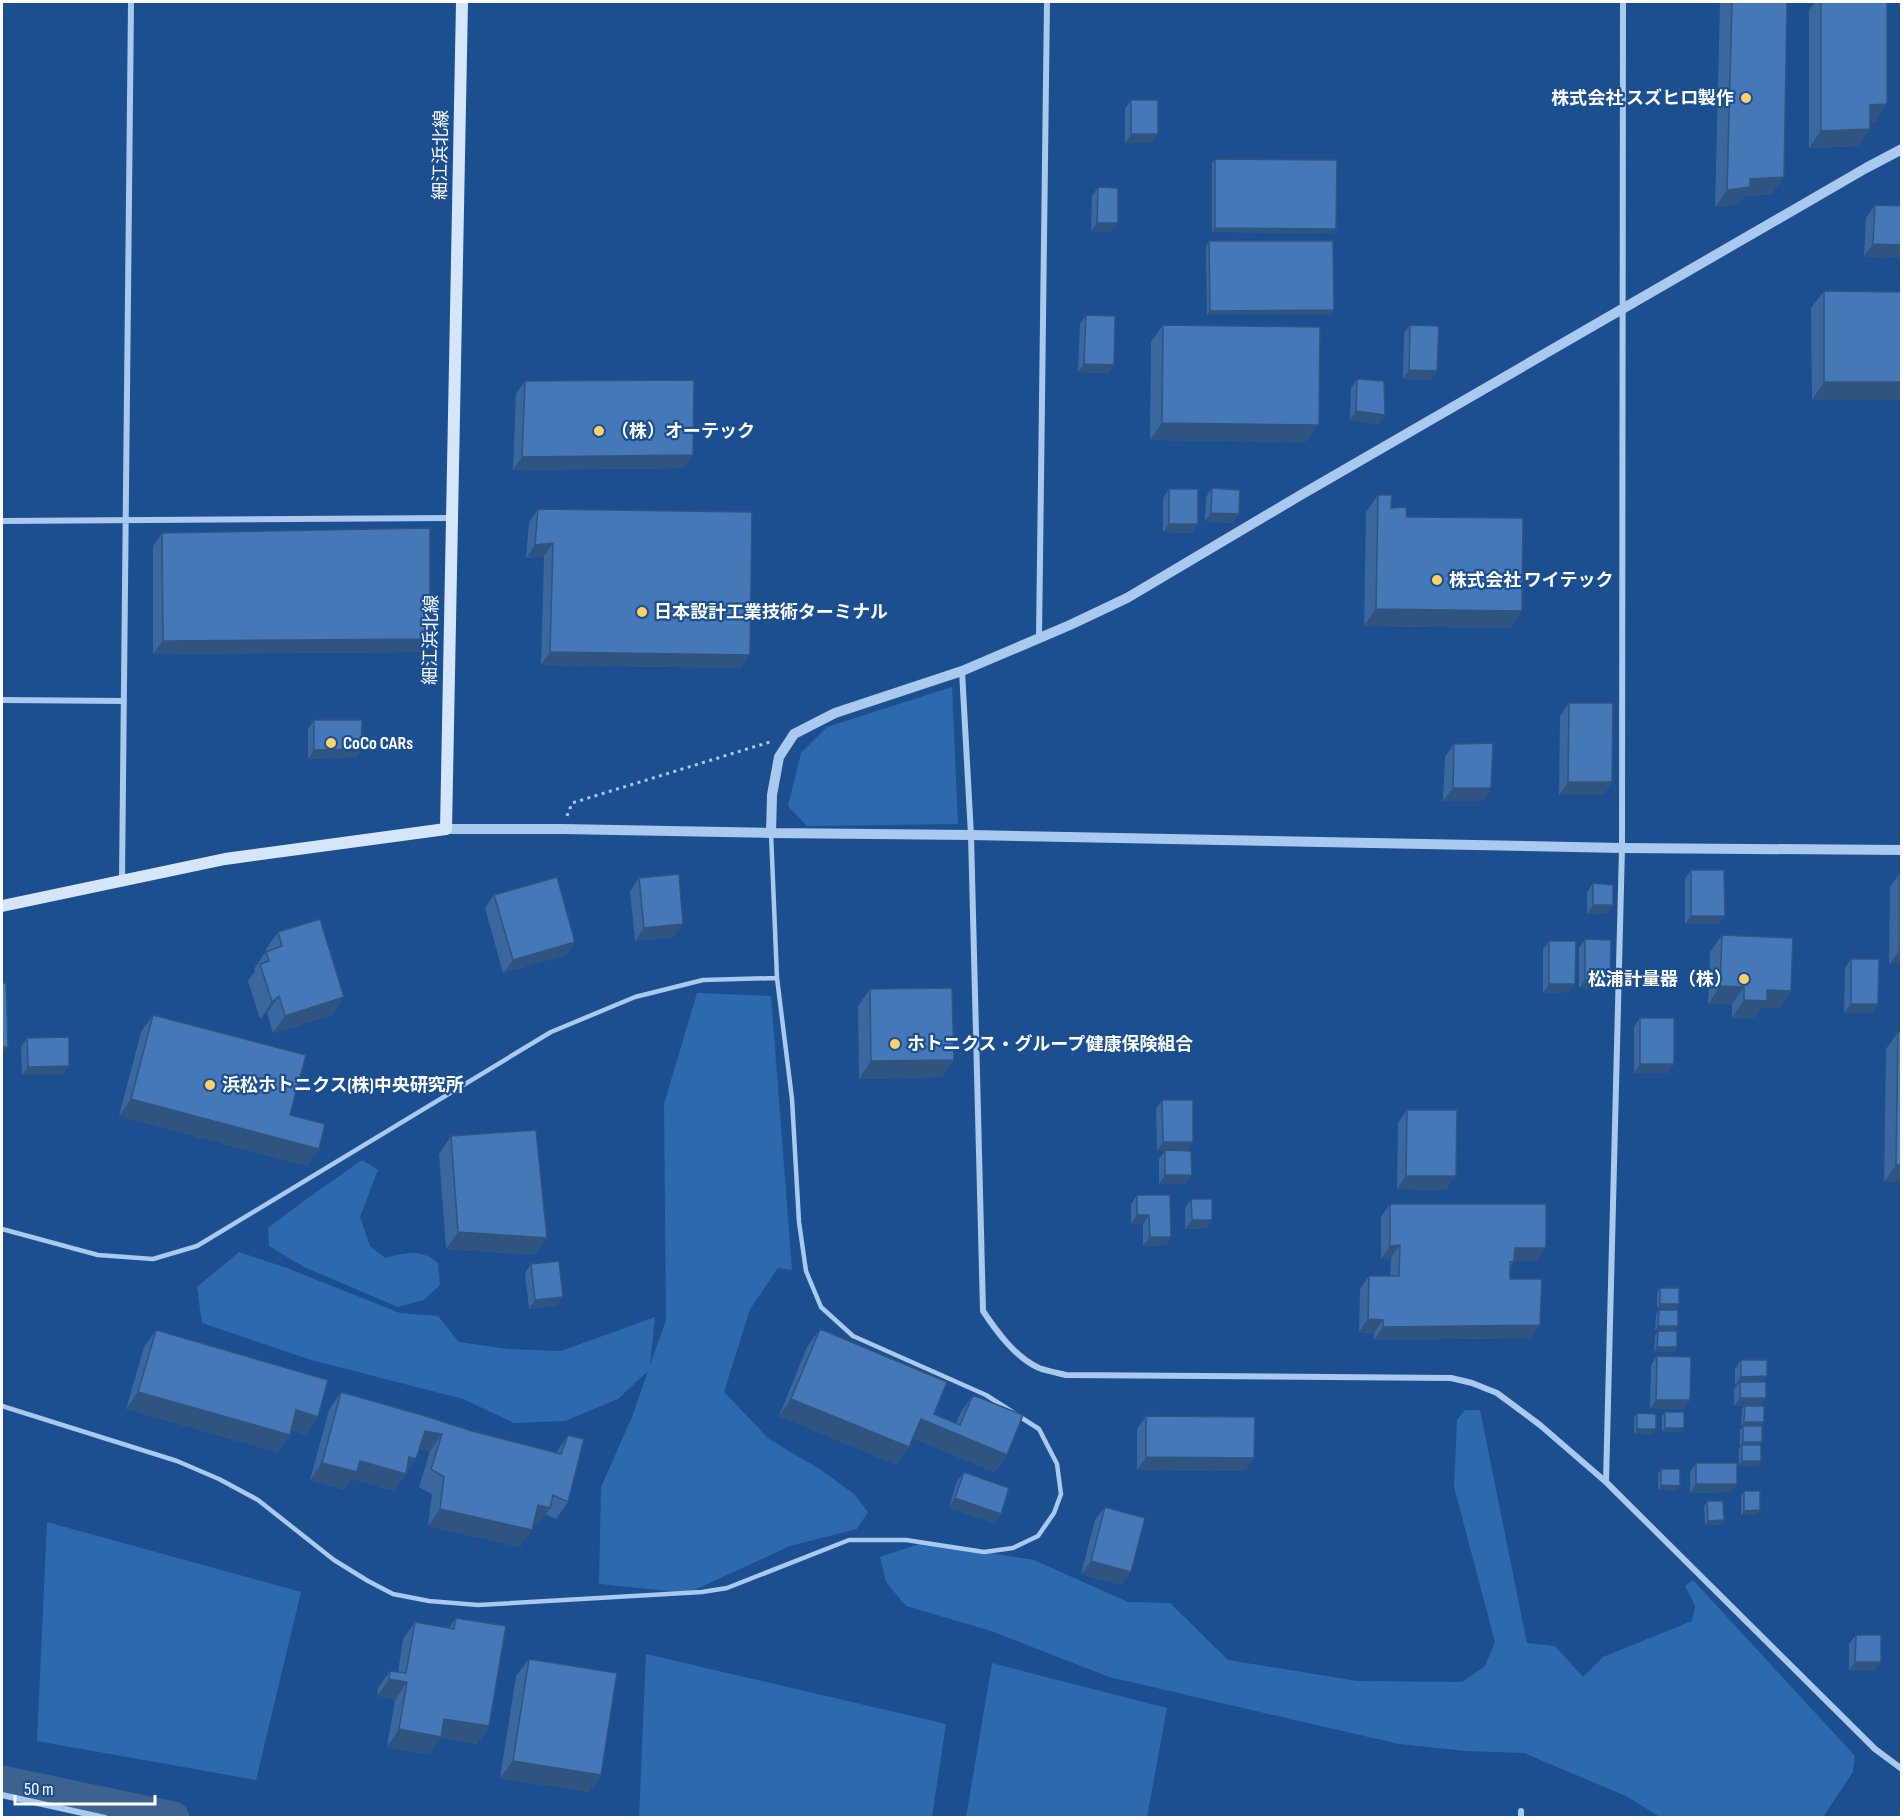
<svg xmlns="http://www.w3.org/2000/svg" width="1903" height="1819" font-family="'Sofia Sans Condensed','Noto Sans JP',sans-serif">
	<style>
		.green { fill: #2e69ad }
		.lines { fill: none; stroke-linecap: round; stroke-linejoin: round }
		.river { stroke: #3c6290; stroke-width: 33 }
		.path { stroke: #a9c9ee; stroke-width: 3; stroke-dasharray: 3 4.5; stroke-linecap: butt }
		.service { stroke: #a9c9ee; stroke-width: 4.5 }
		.minor { stroke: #a9c9ee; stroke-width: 6 }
		.tertiary { stroke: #a9c9ee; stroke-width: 10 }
		.secondary { stroke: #d6e6fa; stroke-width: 12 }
		.wall { fill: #3a679d }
		.shaded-wall { fill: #305480 }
		.building { fill: #4478b7; stroke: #305480; stroke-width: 1.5 }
		.poi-dot { fill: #ffd166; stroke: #1b4f8f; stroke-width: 2 }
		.labels { text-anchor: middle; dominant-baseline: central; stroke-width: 4.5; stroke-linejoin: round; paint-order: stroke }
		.poi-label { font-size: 18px; font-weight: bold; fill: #fff; stroke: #1b4f8f; text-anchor: start }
		.street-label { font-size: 18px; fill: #fff; stroke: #1b4f8f }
	</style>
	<rect width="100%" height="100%" fill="#1b4f8f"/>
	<path class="green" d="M952,687l6,137 -151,2 -19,-20 13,-53 26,-26z
		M697,993l74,3 21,274 -14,-2 -28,41 -26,83 45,47 52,31 33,24 14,18 -11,17 -67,17 -102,47 -89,-9 2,-97 31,-70 16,-46 -30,28 -53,22 -51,2 -51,-24 -152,-39 -109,-37 -5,-36 42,-35 48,16 113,45 38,3 21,26 49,7 53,2 94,-34 -5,48 16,-45 -2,-216z
		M362,1160l16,10 -18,47 10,29 15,12c20,-6 37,-9 53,5l2,22 -16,15 -26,7 -94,-40 -35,-21 -1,-18 37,-28z
		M1465,1410h15l47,233 28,3 28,31 20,-20 89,-36 3,-15 -10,-20 8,-6 162,176 -2,16 -30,45h-163l-32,-20 -104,-44 -58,-2 -67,-7 -290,-67 -118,-46 -85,-25 -20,-24 -6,-25 42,-14 62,9 50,8 94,42 42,1 58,57 129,21 105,1 23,-16 10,-24 -41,-155 3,-67z
		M47,1522l254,70 -45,188 -219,-39z
		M646,1654l300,70 -14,93h-293z
		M992,1663l175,45 -20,109h-181z"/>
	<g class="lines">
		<path class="river" d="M2,1782l171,36"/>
		<path class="path" d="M567,816l5,-13 201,-62"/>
		<path class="service" d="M2,1229l96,26 55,4 44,-13 354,-214 84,-35 68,-17 74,-2
			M2,1406l175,55 42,18 39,21 76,60 34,21 25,13 36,7 49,4 224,-13 25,-4 122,-48h57l78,12 29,-4 25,-12 16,-23 7,-19 -4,-30 -18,-35 -53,-34 -133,-59 -32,-29 -15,-36 -7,-49 -7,-123 -15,-121 -6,-145"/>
		<path class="minor" d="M2,521l450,-3
			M1039,638l8,-636
			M962,671l9,164 12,476c14,21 32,46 56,57 8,3 19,5 27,7l385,3 21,5 25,10 43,32 66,57 269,267 27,20
			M2,700l122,1
			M122,880l9,-878
			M1606,1482l16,-634 1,-846
			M2,1795l103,23
			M1521,1811v7"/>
		<path class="tertiary" d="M446,829h116l209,4 200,2 651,13 280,2
			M771,833l1,-38 7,-38 15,-23 41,-21 127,-42 108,-46 57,-27 172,-102 567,-328 36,-19"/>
		<path class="secondary" d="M2,906l223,-47 221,-30 16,-827"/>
	</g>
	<path class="wall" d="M1720,2h67l-15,192 -28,2 -6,8 -23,3z
		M1815,2h72l-12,120h-5v7l-12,17 -49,2v-138z
		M1131,100l21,43h-27v-34z
		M1215,159l118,74 -121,-1v-69z
		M1098,187l20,36 -7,9 -20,-1 1,-35z
		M1875,205l27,1 -38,51 2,-39z
		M1209,241l122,74h-124l-1,-69z
		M1824,291l78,1v108h-90l-1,-92z
		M1086,315l22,58 -30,-1 2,-48z
		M1163,325l143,117 -156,-2 1,-98z
		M1410,325l27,46 -6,9 -28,-1 1,-46z
		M1357,379l22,45 -29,-4 1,-32z
		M525,381l159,87 -171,2 3,-76z
		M1212,488l27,26 -6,9 -28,-2 1,-24z
		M1169,489l23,44 -29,-1v-34z
		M1378,495l13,13 16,9 103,111 -146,-2 2,-114z
		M538,509l203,159 -200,-3 3,-109 -18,2 3,-36z
		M162,533l268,106 -9,13 -268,2v-108z
		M1569,703l43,79 -9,13h-44l1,-79z
		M314,720l47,29 -6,8 -47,2v-30z
		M1454,744l37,44 -9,13h-39l2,-44z
		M1691,870l34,46 -7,8h-33v-45z
		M1899,874h3v90h-13l1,-77z
		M639,878l35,59 -39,4 -5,-50z
		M1593,883l14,31h-20v-22z
		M494,895l81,47 -9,13 -63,18 -18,-65z
		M278,932l54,83 -59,18 -6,-20 -7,6 -12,-38 7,-10 -1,-2 12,-18v-2z
		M1722,935l69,56 -12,17h-17l-8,10h-22v-14h-24l2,-52z
		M1585,939l19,50 -25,-1v-40z
		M1549,941l20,51 -26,1v-44z
		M1851,959l27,45 -6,9h-28l1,-45z
		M870,989l84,71 -12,17 -83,2 -1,-73z
		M153,1015l137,100 29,34 -12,17 -188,-50 22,-84z
		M1640,1018l34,46 -6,9h-34v-46z
		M1898,1032h4v150h-18l2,-133z
		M27,1038l36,37h-41l-1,-28z
		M1162,1100l31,42 -6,9 5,24 -7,9h-26v-25l6,-8h-8l-1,-42z
		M1407,1110l39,80 -49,-1 1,-66z
		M451,1136l96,102 -13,17 -88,-6 -7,-95z
		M1137,1195l34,42 -6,9h-22v-22h-12v-20z
		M1191,1199l21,21 -6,8 -21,1v-21z
		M1390,1204l147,57h-23l-4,6v12l21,59 -157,2v-7l-15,-1 1,-43 9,-13h21l1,-18 -10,1v-42z
		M531,1264l26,42 -28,3 -4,-36z
		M1660,1288l19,16 -3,5 -19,-1v-16z
		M1659,1310l19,16 -4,5h-19l1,-17z
		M820,1329l114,85 22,9 5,-11 12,-17 34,60 -13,17 -81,-34 -4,9 -12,18 -118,-49 28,-69z
		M156,1330l150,104 -15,-4 -1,5 -13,17 -151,-43 18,-62z
		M1658,1331l19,16 -3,5h-20l1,-16z
		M1657,1356l33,44 -6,9 -34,-1 1,-43z
		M1741,1360l26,16 -4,6 -3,24 4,16 -3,4 1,16 -2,3 -2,21 -19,-1v-16l2,-3h-1v-16l3,-4h-2l1,-16 2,-4h-10v-16l3,-5h-2v-16z
		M341,1392l131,39 84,22 12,-18v67l-12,17 -11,-5 -7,11 -4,-1 -14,23 -92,-21 4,-32 -13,-7 11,-36 -11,-2 -3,10 -22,32 -42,-12 -8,11 -34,-10 19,-70z
		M1665,1412l19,16 -3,4h-19v-16z
		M1637,1413l16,21h-19v-16z
		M1146,1416l108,42 -9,13 -108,-1v-41z
		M1696,1463l41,21 -6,8 -41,1v-21z
		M1661,1469l16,21h-19v-16z
		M964,1472l31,51 -46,-16 8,-26z
		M1744,1491l13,24h-16v-19z
		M1707,1501l13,24h-15l-1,-19z
		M1105,1507l17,78 -41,-11 14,-54z
		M456,1618l33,108 -12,18 -36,-6 -12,16 -42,-7 8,-47 -18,-4 1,-8 12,-17 8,1 5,-33 12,-17 34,6z
		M1856,1635l19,36h-26v-27z
		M529,1659l72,116 -12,17 -89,-14 16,-102z"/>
	<path class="shaded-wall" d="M1887,104l-12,18h-17l12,-17z
		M1870,129l-12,17 -49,2 12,-17z
		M1131,134h27l-6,9h-27z
		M1784,177l-12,17 -28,2 -6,8 -23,3 12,-17 23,-11z
		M1097,223h21l-7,9 -20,-1z
		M1215,228l121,1 -3,4 -121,-1z
		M1873,244l29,1v13l-38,-1z
		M1334,310l-3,5h-124l3,-4z
		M1084,364l30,1 -6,8 -30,-1z
		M1409,370l28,1 -6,9 -28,-1z
		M1824,382h78v18h-90z
		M1356,411l29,4 -6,9 -29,-4z
		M1162,423l157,2 -13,17 -156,-2z
		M693,455l-9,13 -171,2 9,-13z
		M1211,513l28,1 -6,9 -28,-2z
		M1169,524h29l-6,9 -29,-1z
		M553,543l-9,13 -18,2 9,-13z
		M1376,609l146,2 -12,17 -146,-2z
		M430,639l-9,13 -268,2 10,-13z
		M550,652l200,3 -9,13 -200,-3z
		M361,749l-6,8 -47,2 6,-9z
		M1568,782h44l-9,13h-44z
		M1453,788h38l-9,13h-39z
		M1593,905h20l-6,9h-20z
		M1691,916h34l-7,8h-33z
		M683,924l-9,13 -39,4 9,-13z
		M575,942l-9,13 -63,18 10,-13z
		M1899,951h3v13h-13z
		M1585,980h25l-6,9 -25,-1z
		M1549,984h26l-6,8 -26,1z
		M1720,986l24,1 -12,17h-24z
		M1767,990l24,1 -12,17h-17l-8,10h-22l12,-18z
		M279,996l-12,17 -7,6 12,-17z
		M344,997l-12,18 -59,18 12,-17z
		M1851,1004h27l-6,9h-28z
		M2,1047h6l-6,9z
		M954,1060l-12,17 -83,2 12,-18z
		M1640,1064h34l-6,9h-34z
		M69,1066l-6,9h-41l6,-8z
		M131,1099l188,50 -12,17 -188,-50z
		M1163,1142h30l-6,9h-30z
		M1896,1165h6v17h-18z
		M1165,1175h27l-7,9h-26z
		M1406,1176h50l-10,14 -49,-1z
		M1137,1215h12l-6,9h-12z
		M1192,1220h20l-6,8 -21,1z
		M458,1232l89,6 -13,17 -88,-6z
		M1150,1237h21l-6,9h-22z
		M1400,1245l-9,13 -10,1 9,-13z
		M1515,1248h31l-9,13h-31z
		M563,1297l-6,9 -28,3 6,-9z
		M1660,1304h19l-3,5 -19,-1z
		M1368,1319l15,1 -9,13 -15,-1z
		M1540,1325l-9,13 -157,2 9,-13z
		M1658,1326h20l-4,5h-19z
		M1657,1347h20l-3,5h-20z
		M1767,1376l-6,9 -21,-3 -3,3h-2l6,-8z
		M138,1392l152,43 -13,17 -151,-43z
		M1740,1398h26l-6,8h-26z
		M791,1399l118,48 -12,18 -118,-49z
		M1656,1400h34l-6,9 -34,-1z
		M296,1410l22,7 -12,17 -22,-6z
		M921,1419l86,36 -13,17 -85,-35z
		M1744,1422h20l-3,4h-20z
		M1665,1428h19l-3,4h-19z
		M1637,1429h19l-3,5h-19z
		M425,1431l17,3 -12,17 -17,-3z
		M1743,1442h19l-3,5 -17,-2 -2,1z
		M409,1457l7,2 -22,32 -42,-12 -8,11 -34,-10 12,-17z
		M1146,1457l108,1 -9,13 -108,-1z
		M1742,1461h19l-3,5 -19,-1z
		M1696,1484h41l-6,8 -41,1z
		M1661,1485l19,1 -3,4h-19z
		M955,1498l46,16 -6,9 -46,-16z
		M538,1505l12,3 -12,17 -12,-2z
		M440,1509l92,21 -12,17 -92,-21z
		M1760,1510l-3,5h-16l3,-4z
		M1724,1520l-4,5h-15l3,-4z
		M1091,1561l40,11 -9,13 -41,-11z
		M1855,1662h26l-6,9h-26z
		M389,1679l18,3 -12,18 -18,-4z
		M444,1719l45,7 -12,18 -36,-6 -12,16 -42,-7 12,-18z
		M513,1761l88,14 -12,17 -89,-14z"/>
	<path class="building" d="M1732,2h55l-3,175 -34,2v8l-23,3z
		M1821,2h66v102l-17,1v24l-49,2z
		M1131,100h27v34h-27z
		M1215,159l122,1 -1,69 -121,-1z
		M1098,187l20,1v35h-21z
		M1875,205l27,1v39l-29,-1z
		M1209,241h124l1,69 -124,1z
		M1824,291l78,1v90h-78z
		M1086,315l29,1 -1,49 -30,-1z
		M1163,325l157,2 -1,98 -157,-2z
		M1410,325l29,1 -2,45 -28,-1z
		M1357,379l27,2 1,34 -29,-4z
		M694,380l-1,75 -171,2 3,-76z
		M1212,488l28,2 -1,24 -28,-1z
		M1169,489h29v35h-29z
		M1378,495h14l-1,13 15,-1 1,10 116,1 -1,93 -146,-2z
		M538,509l214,3 -2,143 -200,-3 3,-109 -18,2z
		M430,528v111l-267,2 -1,-108z
		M1569,703h44l-1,79h-44z
		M314,720h48l-1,29 -47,1z
		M1493,743l-2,45h-38l1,-44z
		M1691,870h33l1,46h-34z
		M679,874l4,50 -39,4 -5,-50z
		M1899,874h3v77h-3z
		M557,877l18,65 -62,18 -19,-65z
		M1593,883l20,2v20h-20z
		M320,919l24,78 -59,19 -6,-20 -7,6 -12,-38 9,-3 -3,-9 16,-6 -4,-14z
		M1722,935l71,3 -2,53 -24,-1v11l-23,-1v-13l-24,-1z
		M1585,939l26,1 -1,40h-25z
		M1549,941h27l-1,43h-26z
		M1851,959h28l-1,45h-27z
		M2,983h4l2,64h-6z
		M952,988l2,72 -83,1 -1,-72z
		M153,1015l153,40 -16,60 35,9 -6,25 -188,-50z
		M1640,1018h34v46h-34z
		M1898,1032h4v133h-6z
		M69,1037v29l-41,1 -1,-29z
		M1162,1100h31v42h-30z
		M1407,1110h50l-1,66h-50z
		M536,1130l11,108 -89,-6 -7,-96z
		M1165,1150l26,1 1,24h-27z
		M1137,1195h33l1,42h-21l-1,-22h-12z
		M1191,1199h21v21h-20z
		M1390,1204h156v44h-31l-1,13 -4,1v17h32l-2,46 -157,2v-7l-15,-1 1,-43h30l1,-31 -10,1z
		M559,1261l4,36 -28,3 -4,-36z
		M1660,1288h19v16h-19z
		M1659,1310h19v16h-20z
		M820,1329l127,53 -13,32 26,11 13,-30 50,20 -16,40 -86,-36 -12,28 -118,-48z
		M156,1330l172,50 -10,37 -22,-7 -6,25 -152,-43z
		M1658,1331h19v16h-20z
		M1657,1356l34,1 -1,43h-34z
		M1741,1360h26v16l-26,1z
		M1740,1382h26v16h-26z
		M341,1392l81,23 50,16 89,23 7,-19 16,4 -16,63 -15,-7 -3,13 -12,-3 -6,25 -92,-21 4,-32 -13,-8 11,-35 -17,-3 -9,28 -7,-2 -3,17 -46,-13 -3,11 -35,-9z
		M1745,1406h19v16h-20z
		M1665,1412h19v16h-19z
		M1637,1413l19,1v15h-19z
		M1146,1416l109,1 -1,41 -108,-1z
		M1743,1426h19v16h-19z
		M1742,1445h19v16h-19z
		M1696,1463h41v21h-41z
		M1661,1469h19v17l-19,-1z
		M964,1472l45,16 -8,26 -46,-16z
		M1744,1491h16v19l-16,1z
		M1707,1501h16l1,19 -16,1z
		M1105,1507l40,11 -14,54 -40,-11z
		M456,1618l50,8 -17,100 -45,-7 -3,18 -42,-8 8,-47 -18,-3 1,-8 16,2 9,-51 39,7z
		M1856,1635h25v27h-26z
		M529,1659l88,14 -16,102 -88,-14z"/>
	<g class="poi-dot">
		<circle cx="1746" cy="98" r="6"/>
		<circle cx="599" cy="431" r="6"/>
		<circle cx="1437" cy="580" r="6"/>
		<circle cx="642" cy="612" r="6"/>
		<circle cx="331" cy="743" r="6"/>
		<circle cx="1744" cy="979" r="6"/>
		<circle cx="895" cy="1044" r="6"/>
		<circle cx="210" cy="1085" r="6"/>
	</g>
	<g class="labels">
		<g class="poi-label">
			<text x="1734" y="98" text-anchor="end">株式会社 スズヒロ製作</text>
			<text x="611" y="431">（株）オーテック</text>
			<text x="1449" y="580">株式会社 ワイテック</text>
			<text x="654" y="612">日本設計工業技術ターミナル</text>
			<text x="343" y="743">CoCo CARs</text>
			<text x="1732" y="979" text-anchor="end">松浦計量器（株）</text>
			<text x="907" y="1044">ホトニクス・グループ健康保険組合</text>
			<text x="222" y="1085">浜松ホトニクス(株)中央研究所</text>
		</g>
		<g class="street-label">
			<text transform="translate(441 155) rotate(-89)">細江浜北線</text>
			<text transform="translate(431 640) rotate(-89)">細江浜北線</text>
		</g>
	</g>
	<rect width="1903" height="1819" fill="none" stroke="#ffffff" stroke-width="6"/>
	<path d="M15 1795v9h140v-9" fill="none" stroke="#ffffff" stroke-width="3"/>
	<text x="24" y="1795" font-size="18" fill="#ffffff" stroke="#1b4f8f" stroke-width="4.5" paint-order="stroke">50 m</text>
</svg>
